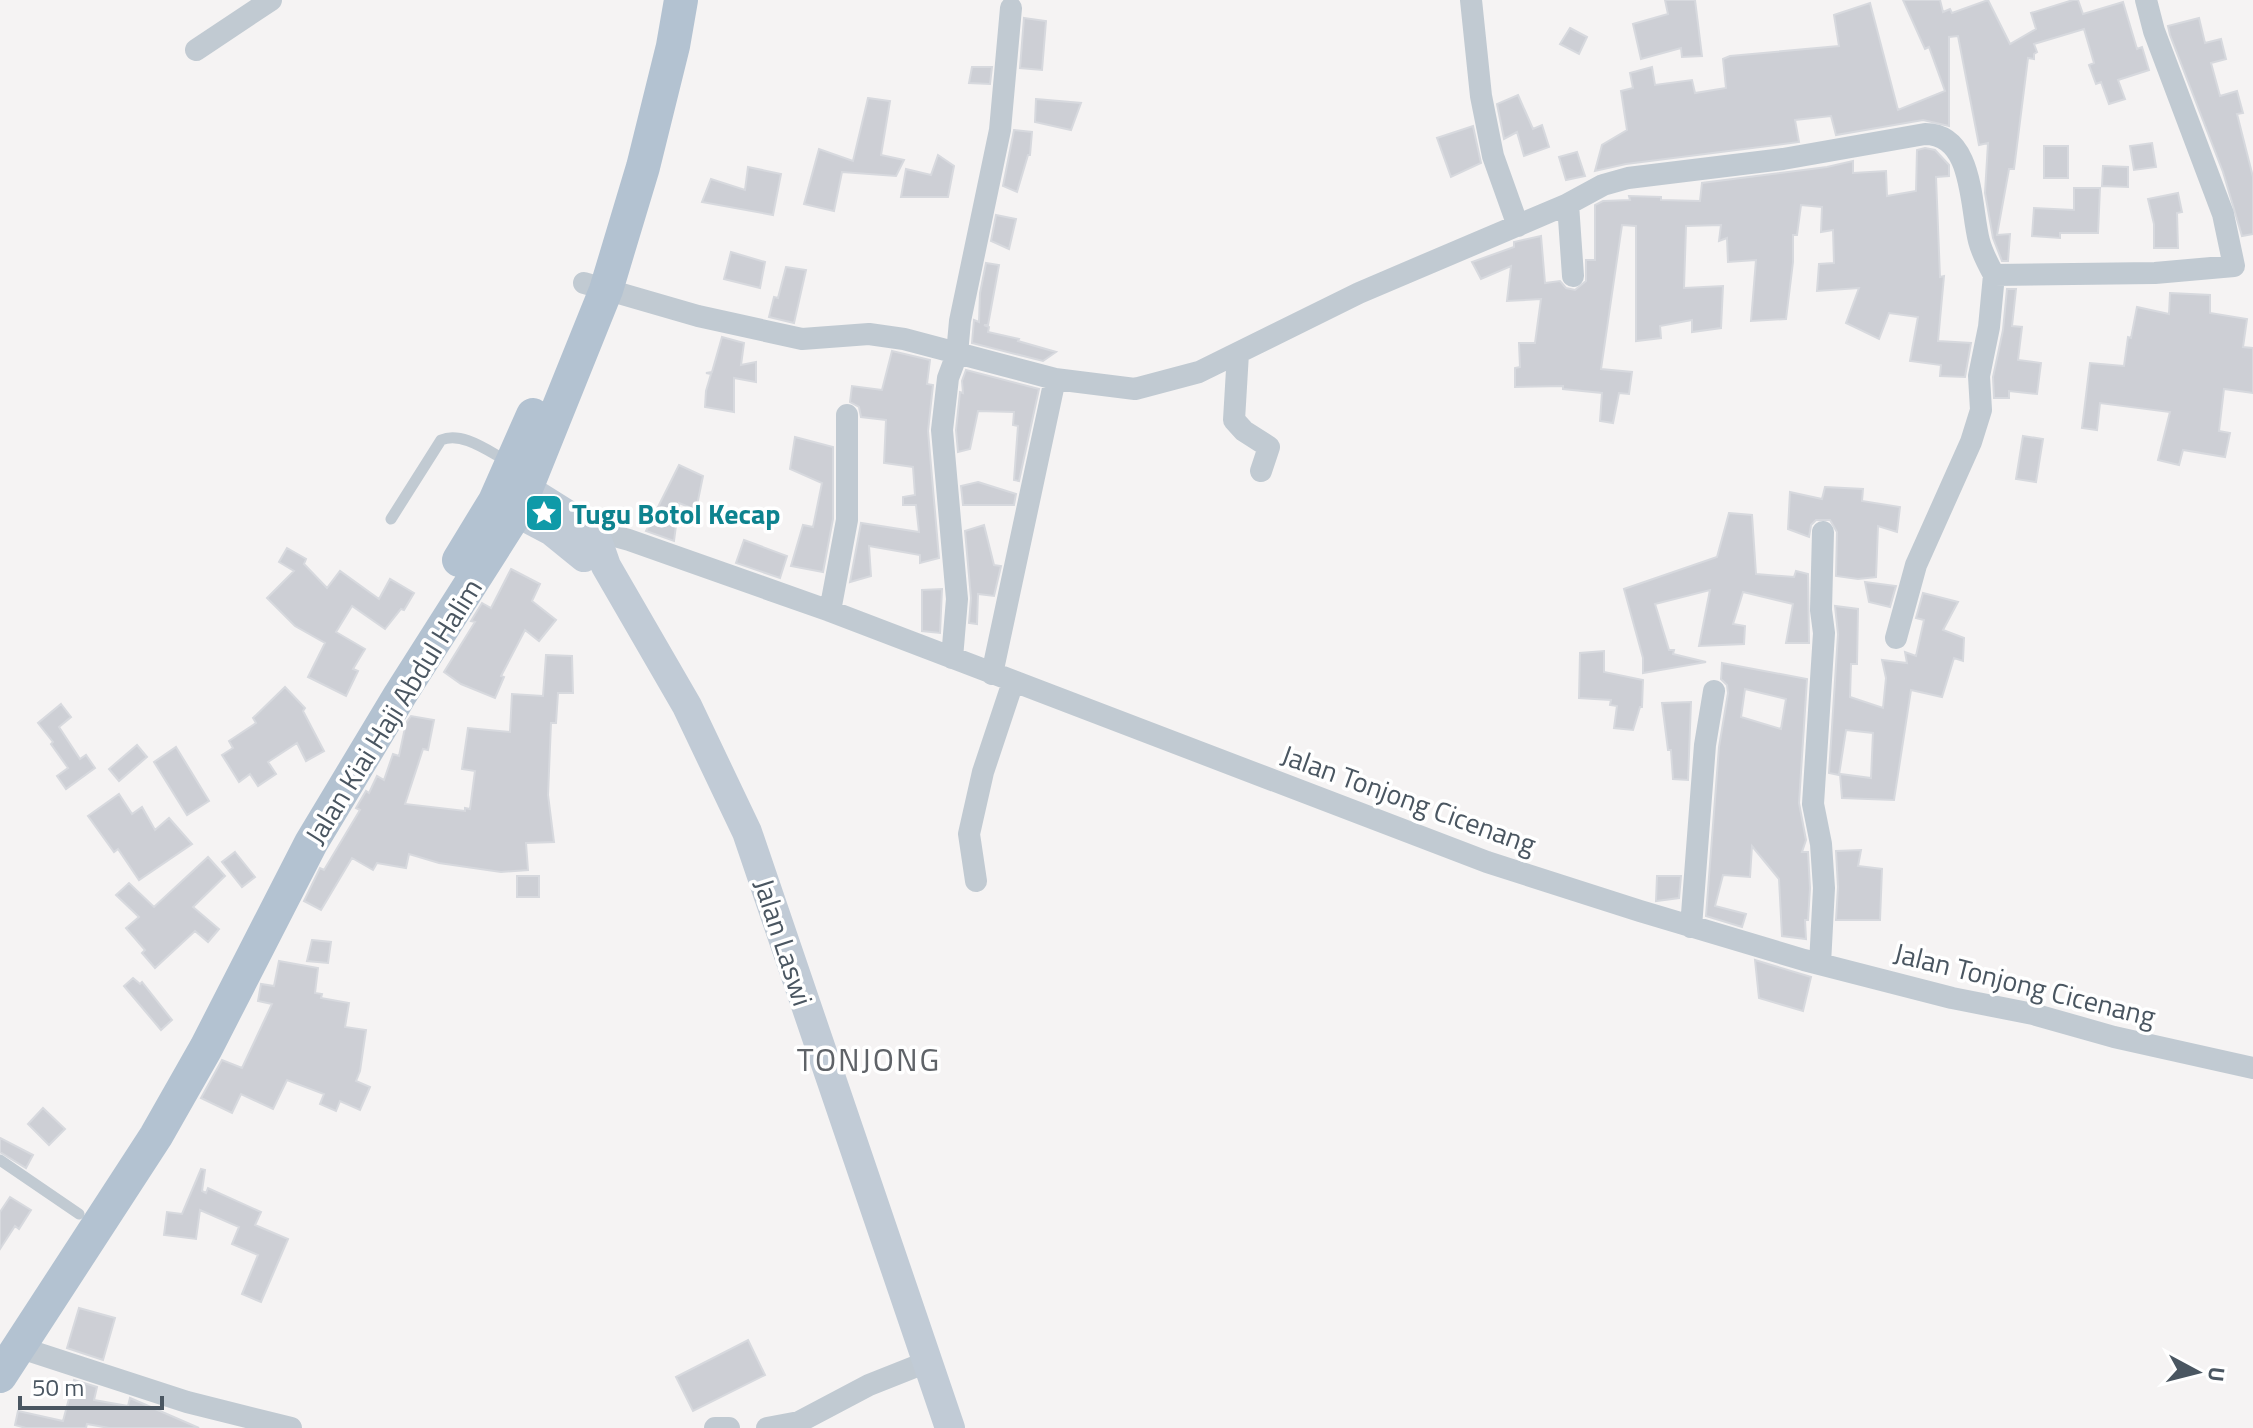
<svg xmlns="http://www.w3.org/2000/svg" width="2253" height="1428" font-family="'Titillium Web',sans-serif">
	<style>
		.building { fill: #cdcfd5; stroke: #d7d9de; stroke-width: 2; fill-rule: evenodd }
		.lines { fill: none; stroke-linecap: round; stroke-linejoin: round }
		.lane { stroke: #c1cad2; stroke-width: 11 }
		.street { stroke: #c1cad2; stroke-width: 22 }
		.secondary { stroke: #c1cbd6; stroke-width: 30 }
		.primary { stroke: #b3c2d1; stroke-width: 34 }
		.labels { text-anchor: middle; dominant-baseline: central; stroke-width: 7; stroke-linejoin: round; paint-order: stroke }
		.culture-label { font-size: 28px; font-weight: bold; fill: #0d838f; stroke: #fff; text-anchor: start }
		.street-label { font-size: 28px; fill: #4a5661; stroke: #fff }
		.quarter-label { font-size: 32px; letter-spacing: 2px; fill: #5f6368; stroke: #fff }
	</style>
	<rect width="100%" height="100%" fill="#f5f3f3"/>
	<path class="building" d="M1665,0h30l7,56 -20,1 -1,-9 -40,11 -8,-35 35,-10z
		M1903,0h37l3,12 7,-3 2,4 36,-13 22,44 26,-15 -5,-16 42,-13h5l5,14 40,-12 14,47 5,-2 7,23 -31,10 7,19 -16,5 -8,-22 -5,2 -7,-19 5,-2 -10,-34 -50,15 3,8 -3,2v5l-6,-1 -14,111h-5l-12,66 13,-1 -2,27h-6l-9,-23 -8,-45 3,-50 -9,2 -21,-109 -9,1v89l-26,-6 -87,15 -5,-19 -36,4 4,22 -173,22 -31,7 7,-26 25,-15 -6,-39 12,-3 -3,-15 22,-6 3,18 37,-5 3,13 31,-5 -3,-29 7,-3 109,-10 -5,-31 36,-12 28,107 47,-19 -16,-44 -4,2z
		M1024,18l22,3 -4,49 -22,-2z
		M2199,18l6,25 16,-4 5,20 -15,4 9,33 17,-5 6,22 -6,1 16,63v57l-11,2 -19,-64 -53,-137 -2,-9z
		M1570,28l17,9 -8,17 -19,-10z
		M972,67h20l-2,17 -21,-1z
		M1518,95l15,34 9,-4 7,22 -25,9 -7,-24 -13,7 -7,-35z
		M868,98l22,3 -9,54 23,5 -8,16 -54,-4 -8,39 -30,-7 15,-55 34,12z
		M1036,99l45,4 -10,27 -36,-8z
		M1473,126l8,37 -30,14 -14,-39z
		M1014,130l18,2 -2,23h-2l-11,37 -14,-6z
		M2152,143l4,24 -22,3 -4,-24z
		M2044,146h24v32h-24z
		M1925,148l10,2 14,15v11l-13,1 4,100 4,-1 -6,65 33,2 -6,34 -25,-1 1,-11 -31,-4 8,-44 -29,-4 -10,26 -33,-16 13,-35 -42,3 2,-27 15,-1 -1,-33 -12,2 1,-25 -21,-2 -4,30h-4v27l-7,57 -35,2 5,-61 -28,2 -1,-24 -8,3 2,-16 -35,1 -2,62 39,-2 -2,42 -29,4v-12l-32,6 1,12 -25,3v-115l-14,-1 -21,144 31,3 -3,22 -10,-1 -6,30 -13,-2 2,-28 -39,-4v-3l-48,1v-19l5,-1 -1,-24h16l6,-44 -34,2 4,-35 -30,13 -9,-17 42,-15v-5l27,-6 4,47 15,-2 6,7 9,2 11,-9v-21h9v-55l8,-4 27,-1 -1,-4 32,1v3l39,1 2,-18 125,-16 26,-6v12l33,-2 1,25 29,-5 1,-41z
		M1577,152l8,24 -19,4 -7,-23z
		M938,155l16,11 -6,31h-47l5,-28 25,6z
		M2103,166l25,1v20l-26,-1z
		M748,167l33,7 -8,41 -71,-13 9,-23 34,11z
		M2074,188h26l-2,45h-38v5l-28,-2 2,-28 40,2z
		M2178,193l4,19 -5,1 1,35h-24v-24l-6,-25z
		M996,215l20,4 -7,30 -18,-8z
		M731,252l34,10 -5,26 -36,-9z
		M986,263l13,2 -11,60h-4l5,2 -1,5 31,7 -1,2 38,11 -13,9 -71,-18 2,-23 5,2 1,-29z
		M786,267l20,3 -12,53 -25,-6 5,-20 4,1z
		M2007,289h9l-4,37 10,1 -4,33 23,3 -4,31 -28,-3v7h-15l-1,-21 10,-47z
		M2170,293l40,2v18l37,6 -4,28 10,1v45l-29,-4 -5,42 11,2 -5,24 -42,-7 -4,15 -21,-5 12,-48 -70,-9 -3,27 -15,-2 8,-65 34,3 4,-29 3,1 6,-31 32,7z
		M722,337l22,6 -3,22 15,-3v20l-22,-4v34l-29,-5 1,-16 5,-17 -5,-1 6,-1z
		M892,351l38,9 -3,24 6,1 -5,46 11,127 -19,5v-8l-51,-9 2,30 -21,6 11,-59 58,9 -3,-27h-13v-8l12,-2 -2,-28 -29,-4 2,-43 -25,-3 -2,-10 -9,-5 2,-16 30,4z
		M966,370l73,19 -20,92 -5,-1 4,-54 -5,-1 1,-13 -36,-1 -8,38 -12,3 -2,-22 4,-38 3,1 -1,-12z
		M2023,436l20,3 -7,43 -20,-3z
		M795,437l38,10v72l-10,53 -32,-6 12,-41 10,2 9,-44 -32,-14z
		M679,465l24,11 -7,34 -17,-7 -5,38 -28,-10z
		M978,482l38,12 -2,11h-51l-2,-19z
		M1825,487l38,2 -1,12 38,6 -3,25 -19,-6 -2,51 -18,2 -22,-3 1,-44 -7,-12h-14l-5,5 -2,12 -21,-8 2,-37 32,7z
		M1729,513l23,2 4,59 38,3 2,-6 12,3 1,69h-23l7,-39 -50,-12 -10,32 12,2 -1,18 -45,2 11,-56 -55,14 14,46h5l-1,4 33,8 -63,11v-15l-19,-69 93,-32z
		M984,525l10,40 7,1 -7,30 -16,-2 -1,30 -8,-1 2,-25 -6,-67z
		M744,540l43,16 -7,22 -44,-15z
		M287,548l19,11 -2,5 23,24 13,-17 39,28 11,-20 24,14 -10,17 -3,-1 -16,20 -33,-23 -16,26 29,17 -12,20 5,2 -12,25 -38,-19 17,-34 -30,-17 -28,-28 27,-27 -15,-9z
		M511,569l29,15 -8,17 24,19 -17,21 -14,-11 -24,46 3,1 -9,21 -34,-14 -17,-12 31,-50 -4,-1 11,-18 9,5z
		M1865,582l31,4 -6,21 -21,-5z
		M942,589l-2,44 -18,-2v-41z
		M1923,593l35,9 -15,28 21,8 -1,23 -9,-3 -12,39 -31,-7 -17,110 -52,-2 -2,-24 31,4 2,-45 -27,-3 -7,45 -10,-2 9,-139 -3,-28 23,3 -1,55h-6l-1,33 33,11 3,-30 -4,-18 25,3 -2,-11 11,4 8,-36 -8,-2z
		M1604,651v21l39,8 -1,27h-2l-7,23 -19,-2 3,-22 -7,-1 1,-5 -32,-2 1,-45z
		M546,655l26,1 1,37h-15l-2,30h-5l-3,72 6,47 -28,1 2,27 -27,2 -62,-9 -30,-9 -3,14 -29,-5 -4,7 -21,-12 -31,52 -17,-9 16,-33 4,2 36,-60 -4,-2 10,-17 3,2 8,-17 7,4 9,-26 6,2 7,-33 5,-7 23,4 -6,30 -5,-1 -18,55 60,7v-3l5,1 5,-38 -13,-2 6,-41 42,4 2,-38 31,2z
		M1722,663l85,16 -8,124 7,37 -4,12h6l2,36 -2,32h-3l1,19 -24,-3 -3,-57 -27,-33 -2,31 -27,-2 -8,31 31,8 -4,13 -36,-11 13,-169 9,-54 -1,-8 -6,-6zM1745,689l41,10 -5,30 -40,-12z
		M285,687l20,21 -2,3 21,40 -18,10 -9,-18 -29,19 8,12 -18,12 -8,-12 -11,8 -17,-27 11,-7 -4,-7 27,-18 -3,-5z
		M1691,702l-3,78 -15,-1 -2,-29h-3l-6,-47z
		M61,704l10,13 -12,10 21,32 6,-4 9,13 -29,21 -9,-13 11,-8 -17,-24 2,-2 -15,-19z
		M137,745l10,12 -28,24 -10,-12z
		M176,747l33,54 -22,14 -33,-53z
		M119,794l13,20 10,-7 13,23 14,-12 23,26 -53,36 -21,-31 -4,3 -26,-36z
		M1861,850l-3,16 24,3 -2,51h-44l2,-33 -2,-36z
		M235,852l20,25 -13,10 -20,-25z
		M208,857l17,19 -32,31 26,22 -11,13 -13,-11 -40,37 -13,-15 3,-3 -19,-22 13,-11 -23,-22 13,-12 25,24z
		M517,876h22v21h-22z
		M1657,876h24l-2,22 -23,3z
		M312,940l19,2 -3,21 -21,-2z
		M1755,960l56,17 -8,34 -44,-13z
		M279,961l39,7 -3,25 7,1 -1,4 28,5 -4,24 21,3 -6,41 -4,10 14,6 -10,23 -20,-9 -4,10 -16,-7 4,-10 -37,-14 -14,29 -32,-15 -9,19 -31,-15 21,-38 20,8 30,-64 -14,-3 3,-17 13,2z
		M133,978l7,6 2,-2 30,38 -11,10 -37,-44z
		M43,1108l22,21 -16,16 -21,-21z
		M0,1138l33,17 -7,13 -26,-16z
		M201,1169l4,1 -3,21 4,2 2,-5 53,24 -6,13 33,14 -27,63 -19,-8 16,-39 -26,-11 7,-17 -39,-17 -4,29 -32,-4 3,-23 15,2z
		M10,1197l21,13 -12,19 -4,-3 -15,23v-37z
		M79,1308l36,10 -12,42 -36,-12z
		M748,1340l17,35 -72,36 -17,-34z
		M74,1380l23,7 -3,13 34,6 2,-8 69,30h-90l-22,-4 -1,4h-60l-11,-3 3,-14 45,10z"/>
	<g class="lines">
		<path class="lane" d="M391,519l50,-79c22,-9 48,12 68,22
			M0,1160l79,54"/>
		<path class="street" d="M1471,0l10,96 12,60 25,70
			M196,50l75,-50
			M1568,204l5,72
			M584,283l114,33 104,23 67,-5 35,5 151,40 80,10 64,-17 160,-79 209,-89 35,-19 25,-7 155,-19 142,-25c49,0 45,72 54,107 3,12 9,23 15,34l161,-2 79,-7 -11,-52 -69,-183 -8,-31
			M1238,353l-4,67 10,11 25,16 -8,24
			M580,531l20,1 29,8 201,71 657,251 153,49 164,49 148,38 81,16 81,23 139,31
			M830,611l17,-91v-105
			M1896,638l20,-73 55,-123 10,-32 -2,-34 10,-49 5,-52
			M952,658l5,-59 -15,-169 6,-52 9,-24 3,-33 40,-191 11,-122
			M992,674l63,-295
			M976,881l-7,-47 14,-62 30,-90
			M1691,927l14,-182 9,-54
			M1820,964l4,-76 -3,-44 -8,-40 11,-171 -3,-23 2,-78
			M18,1347l169,55 104,26
			M715,1428h14
			M767,1428l32,-6 70,-37 58,-23"/>
		<path class="secondary" d="M507,477l59,37 32,29 8,23 81,140 60,126 203,596
			M497,502l55,29 32,26"/>
		<path class="primary" d="M459,560l36,-59 38,-86
			M0,1376l156,-240 50,-88 105,-205 89,-148 117,-184 89,-221 37,-123 30,-121 8,-46"/>
	</g>
	<defs>
		<symbol id="sight-square" viewBox="-11 -11 22 22"><rect x="-9" y="-9" width="18" height="18" rx="4" fill="#0f9aa8" stroke="#fff"/><path d="M0-6L1.8-2.2L6-1.7L2.9 1.2L3.7 5.4L0 3.3L-3.7 5.4L-2.9 1.2L-6-1.7L-1.8-2.2Z" fill="#fff"/></symbol>
	</defs>
	<g fill-rule="evenodd">
		<use href="#sight-square" x="522" y="491" width="44" height="44"/>
	</g>
	<g class="labels">
		<g class="culture-label">
			<text x="572" y="513">Tugu Botol Kecap</text>
		</g>
		<g class="street-label">
			<text transform="translate(393 711) rotate(-58)">Jalan Kiai Haji Abdul Halim</text>
			<text transform="translate(1409 799) rotate(20)">Jalan Tonjong Cicenang</text>
			<text transform="translate(784 942) rotate(72)">Jalan Laswi</text>
			<text transform="translate(2025 984) rotate(14)">Jalan Tonjong Cicenang</text>
		</g>
		<g class="quarter-label">
			<text x="869" y="1059">TONJONG</text>
		</g>
	</g>
	<g transform="translate(2197 1372) rotate(97)" stroke="#ffffff" stroke-width="6" paint-order="stroke">
	<path d="M0-6L14 30L0 20L-14 30Z" fill="#4a5661"/>
	<text y="-12" font-size="22" font-weight="bold" text-anchor="middle" fill="#4a5661">U</text>
	</g>
	<path d="M20 1396v12h142v-12" fill="none" stroke="#4a5661" stroke-width="4"/>
	<text x="32" y="1396" font-size="24" fill="#4a5661" stroke="#ffffff" stroke-width="6" paint-order="stroke">50 m</text>
</svg>
